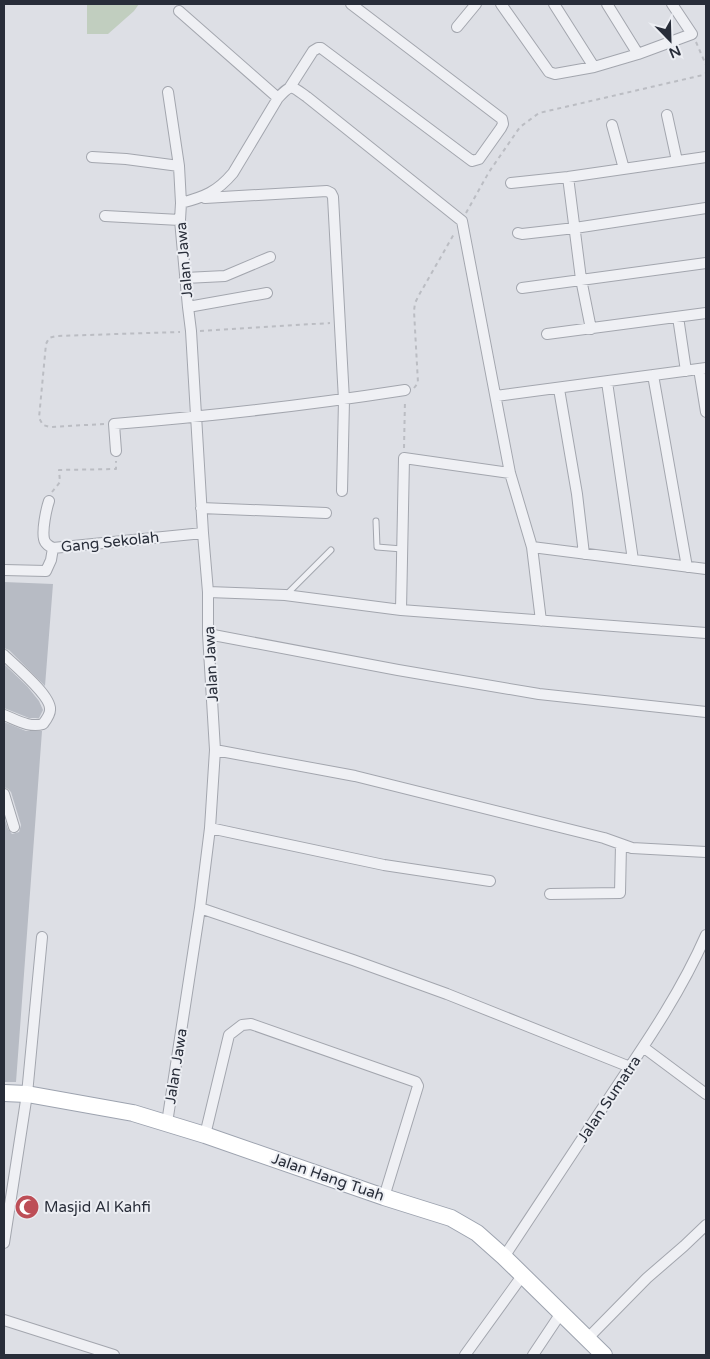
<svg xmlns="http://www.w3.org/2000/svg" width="710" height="1359" font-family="'Varela Round',sans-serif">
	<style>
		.green { fill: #c1cebf }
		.building { fill: #b7bbc4 }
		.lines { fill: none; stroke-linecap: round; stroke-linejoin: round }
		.lane-casing { stroke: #a3a6ae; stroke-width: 7 }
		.street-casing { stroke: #a3a6ae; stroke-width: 12 }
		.primary-casing { stroke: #9da3af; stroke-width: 18 }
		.path { stroke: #bbbdc3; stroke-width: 2; stroke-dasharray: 4 4; stroke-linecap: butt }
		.lane { stroke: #eff0f4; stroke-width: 5 }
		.street { stroke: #eff0f4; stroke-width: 10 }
		.primary { stroke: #fff; stroke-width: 16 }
		.labels { text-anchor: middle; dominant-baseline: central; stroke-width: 4; stroke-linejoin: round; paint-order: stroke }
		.street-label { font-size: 15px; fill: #282d39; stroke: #eceef3 }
		.poi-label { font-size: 15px; fill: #282d39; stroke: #eceef3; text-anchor: start }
	</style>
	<rect width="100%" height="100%" fill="#dddfe5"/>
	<path class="green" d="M87,4h52l-5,7 -26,23h-21z"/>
	<path class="building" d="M4,582l49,2 -8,102 -36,-36 -5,-2z
		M4,664l23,22 12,15 4,9 -4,8h-10l-25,-10z
		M4,722l22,9h16l-26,351h-12v-265l4,12 4,5 7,-2 2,-7 -10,-33 -3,-3 -4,-2z"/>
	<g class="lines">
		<defs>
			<path id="lane" d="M376,521l1,26 25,2
				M286,595l45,-45"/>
			<path id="street" d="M501,4l48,68 6,2 39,-7 44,-13 54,-20 -20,-30
				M554,4l40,63
				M607,4l31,50
				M179,11l99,87
				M457,27l19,-23
				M290,87l23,-36 5,-3h3l151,113 7,-2 22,-31 2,-4 -1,-5 -151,-115
				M667,115l10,46
				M612,125l12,44
				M92,157l34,2 53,7
				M568,177l13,102 10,50
				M511,183l57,-6 138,-20
				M205,198l122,-7 4,2 2,4 11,203 -2,91
				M181,203c23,-6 36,-11 52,-30l45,-75c14,-15 13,-12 29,-1l155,124 48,252 22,74 9,74
				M105,216l75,4
				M518,233l4,1 53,-6 131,-20
				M185,278l40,-2 45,-19
				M522,288l184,-25
				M188,307l79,-14
				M678,317l8,54
				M547,334l159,-21
				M699,369l7,43
				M653,375l34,192
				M607,382l26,178
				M559,389l18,105 7,60
				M496,396l210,-28
				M116,451l-2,-27c98,-8 195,-19 291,-34
				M49,501c-3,9 -7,29 -5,38 1,5 5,7 9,9
				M201,508l125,5
				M532,547l174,22
				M4,570l42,1 5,-11 2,-12 150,-15
				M208,592l77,3 116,15 305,23
				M401,610l3,-152 106,15
				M208,634l190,36 141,24 167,18
				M4,655c10,10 48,41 46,55 0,5 -4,10 -7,14 -14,4 -26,-4 -39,-9
				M215,750l140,26 249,62 28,10 74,4
				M4,794l10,33
				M210,828l174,37 106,16
				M550,894l70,-1 1,-49
				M200,908l153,52 94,34 183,73
				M643,1047l63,47
				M167,1123l33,-215 10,-80 5,-78 -7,-116v-42l-5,-59 -12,-202 -3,-24 -8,-87 1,-17 -2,-37 -11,-74
				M205,1135l24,-100 13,-10 9,-1 165,58 2,4 -34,111
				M4,1243l23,-149 15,-157
				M504,1257c37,-56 74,-112 111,-168 33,-49 67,-99 91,-154
				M4,1320l110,35
				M588,1338l59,-60 37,-32 22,-21
				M465,1355l57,-79
				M533,1355l28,-42"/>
			<path id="primary" d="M4,1093l23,1 106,19 72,22 179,62 67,21 26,15 27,24 100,98"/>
		</defs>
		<use href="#lane" class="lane-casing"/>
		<use href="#street" class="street-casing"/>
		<use href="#primary" class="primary-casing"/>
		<path class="path" d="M696,42l10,23
			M466,213l23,-41 31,-45 19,-14 164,-38 3,-2
			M200,331l130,-8
			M414,388l4,-5 -4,-72 1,-8 4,-8 35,-61
			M104,424l-54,3 -7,-2 -4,-7 7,-74 3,-6 7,-2 124,-4
			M404,448l1,-48
			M52,492l8,-10 -1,-12 57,-1v-8"/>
		<use href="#lane" class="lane"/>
		<use href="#street" class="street"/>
		<use href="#primary" class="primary"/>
	</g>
	<defs>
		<symbol id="mosque-disc" viewBox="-11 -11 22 22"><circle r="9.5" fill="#bd4e57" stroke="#eceef3"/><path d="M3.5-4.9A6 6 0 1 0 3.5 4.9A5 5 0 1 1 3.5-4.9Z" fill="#fff"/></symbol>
	</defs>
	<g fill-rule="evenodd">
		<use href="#mosque-disc" x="13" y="1193" width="28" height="28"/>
	</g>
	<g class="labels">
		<g class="street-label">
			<text transform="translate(184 260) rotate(-95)">Jalan Jawa</text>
			<text transform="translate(110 542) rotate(-6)">Gang Sekolah</text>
			<text transform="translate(211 664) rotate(-93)">Jalan Jawa</text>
			<text transform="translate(176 1066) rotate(-81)">Jalan Jawa</text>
			<text transform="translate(609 1099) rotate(-56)">Jalan Sumatra</text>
			<text transform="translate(328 1177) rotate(19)">Jalan Hang Tuah</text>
		</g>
		<g class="poi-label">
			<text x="44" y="1207">Masjid Al Kahfi</text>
		</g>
	</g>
	<rect width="710" height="1359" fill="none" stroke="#282d39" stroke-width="10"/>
	<g transform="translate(670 40) rotate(157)" stroke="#eceef3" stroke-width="4" paint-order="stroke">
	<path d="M0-4L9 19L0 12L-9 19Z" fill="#282d39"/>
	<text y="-8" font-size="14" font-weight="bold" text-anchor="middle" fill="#282d39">N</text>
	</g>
</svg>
